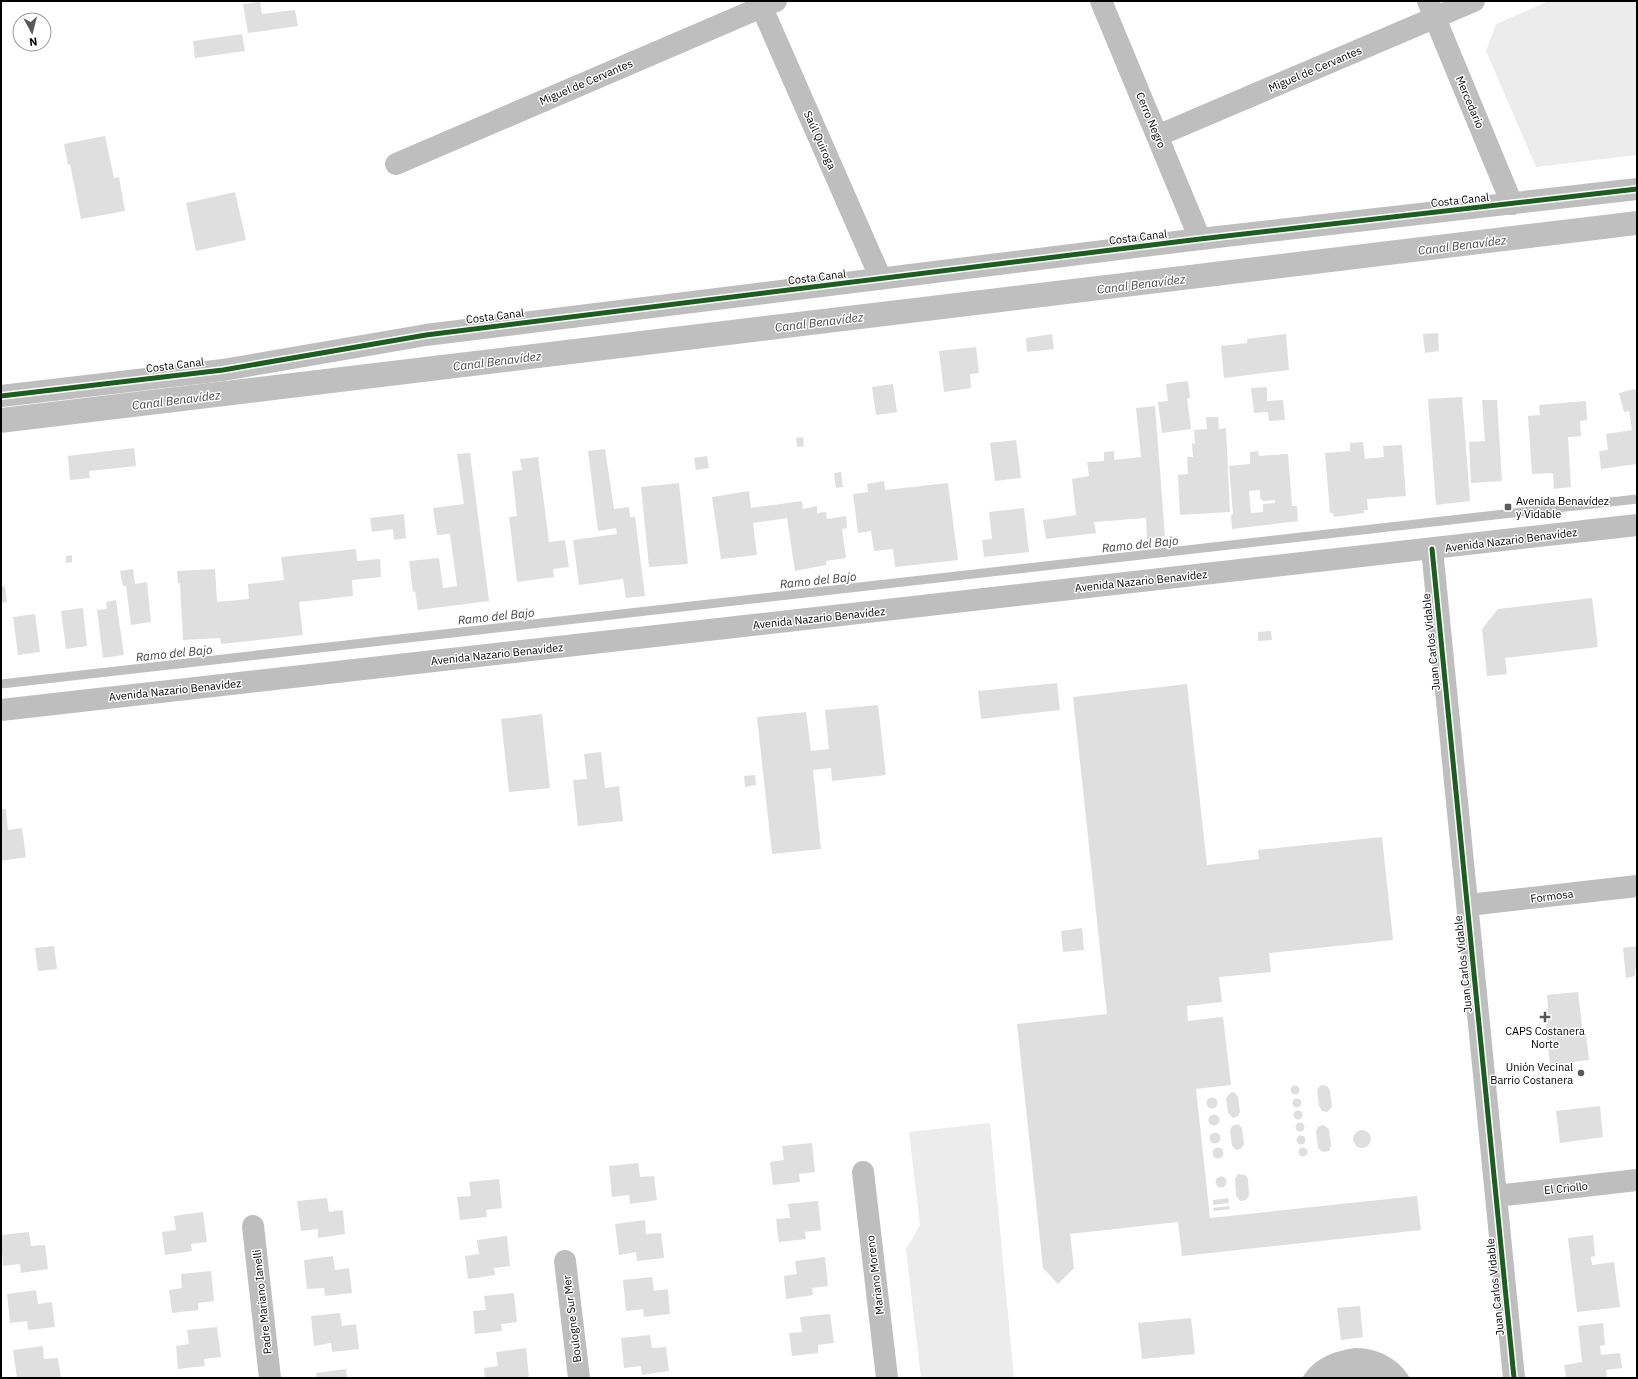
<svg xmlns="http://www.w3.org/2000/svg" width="1638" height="1379" font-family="'IBM Plex Sans',sans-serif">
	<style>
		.green { fill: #ececec }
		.water { fill: #bfbfbf }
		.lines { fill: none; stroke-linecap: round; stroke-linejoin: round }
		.stream { stroke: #bfbfbf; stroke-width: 9 }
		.building { fill: #dfdfdf; fill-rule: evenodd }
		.street { stroke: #bebebe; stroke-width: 22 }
		.primary { stroke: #bebebe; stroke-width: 22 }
		.cycleway-casing { stroke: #fff; stroke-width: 8 }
		.cycleway { stroke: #1b5e20; stroke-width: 5 }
		.poi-dot { fill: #595959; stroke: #fff; stroke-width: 1.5 }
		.labels { text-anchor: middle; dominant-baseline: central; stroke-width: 3; stroke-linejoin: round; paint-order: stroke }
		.street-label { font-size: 11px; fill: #000; stroke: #fff }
		.poi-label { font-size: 11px; fill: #000; stroke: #fff; text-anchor: start }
		.water-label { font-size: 12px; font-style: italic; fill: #444; stroke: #fff }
	</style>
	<rect width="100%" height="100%" fill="#fff"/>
	<path class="green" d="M1549,1h88v154l-101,12 -50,-116 10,-27z
		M990,1123l24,255h-93l-15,-129 14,-24 -11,-93z"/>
	<path class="water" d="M1637,211v24l-1636,198v-25z
		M1356,1348c22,0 43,11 54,30h-108c13,-20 31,-27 54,-30z"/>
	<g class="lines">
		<path class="stream" d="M1,684l1636,-185"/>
	</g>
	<path class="building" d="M260,2l2,12 33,-4 3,16 -50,7 -5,-29z
		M242,34l3,17 -50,7 -2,-17z
		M105,136l9,42 5,-1 6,34 -44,8 -11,-55 -2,1 -4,-21z
		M235,192l11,48 -50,11 -10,-48z
		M1438,333l1,18 -14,2 -2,-19z
		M1052,334l2,15 -27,3 -1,-14z
		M1286,334l3,36 -65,8 -3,-32 26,-3v-4z
		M976,347l3,26 -9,1 1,14 -27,4 -5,-41z
		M1188,381l2,17 -3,1 4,30 -29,4 -4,-31 10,-1 -2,-17z
		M893,384l4,28 -21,3 -4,-28z
		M1267,387v14l16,-1 2,20 -16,1 -1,-9 -14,1 -3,-25z
		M1635,389l2,4v71l-36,5 -2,-18 9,-1 -2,-16 26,-4 -3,-19 -5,1 -5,-19z
		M1462,397l8,104 -34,4 -8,-106z
		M1482,400h15l5,81 -31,2 -2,-41 16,-1z
		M1586,401l1,19 -7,1 1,15 -13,1 3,50 -17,2 -1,-16 -21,1 -4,-58 12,-1 -1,-10z
		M1155,406l10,130 -18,3 -1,-21 -52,4 2,11 -50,6 -3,-19 33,-5 -4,-36 17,-3 -2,-14 17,-1v-9l10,-1v9l27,-3 -5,-49z
		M1206,417h12l1,12 7,-1 4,84 -50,3 -2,-40 10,-1 -1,-17h6l-1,-14 3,1 -1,-14 13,-1z
		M803,437l1,9 -7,1 -1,-9z
		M1016,440l5,38 -26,3 -5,-38z
		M1363,442l2,17 19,-2 -1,-11 19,-1 4,51 -39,3 1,11h-4v3l-30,4 -1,-4h-3l-5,-60 25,-2v-8z
		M134,448l2,18 -47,5 1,7 -20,2 -2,-24z
		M605,449l9,60 15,-2 1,10h5l10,79 -19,2 -3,-19 -44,6 -6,-45 44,-6 -1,-6 -18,3 -10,-80z
		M1258,451l1,5 29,-2 4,52h5l1,15 -66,8 -1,-14 2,-1 -4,-48 21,-2v-12zM1260,490v8l3,3 12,-1v3l-12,1v8l-12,1 -2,-22z
		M470,453l19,148 -71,9 -3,-19 -2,1 -4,-31 30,-3 4,30 14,-2 -7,-52 -13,1 -4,-27 31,-4 -7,-50z
		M707,456l2,12 -13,2 -2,-12z
		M538,457l11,85 16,-2 4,27 -16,2 1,8 -37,5 -8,-65 8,-1 -5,-45 10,-1 -2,-11z
		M841,472l2,15 -7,1 -2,-15z
		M884,481l1,9 63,-7 10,77 -63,7 -2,-18 -19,2 -3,-20 -13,2 -5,-39 15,-2 -1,-8z
		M679,483l9,81 -39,3 -8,-80z
		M749,491l2,17 51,-7 1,8 14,-3v7l9,-1 1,7 19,-3 1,12 -5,1 4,29 -20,3v4l-31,6 -8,-53 -34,5 4,32 -36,4 -9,-62z
		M1024,508l5,44 -45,5 -2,-17 10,-1 -3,-27z
		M404,514l2,24 -12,2 -1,-11 -21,3 -2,-14z
		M356,549l1,12 23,-2 1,18 -29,3 1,16 -54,6 4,33 -82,9 -1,-6 -37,2 -3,-57 -2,1 -1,-13 38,-2 2,33 32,-3 -1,-15 36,-4 -3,-23z
		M72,555v7l-6,1v-7z
		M133,569l2,15 12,-2 4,40 -20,3 -5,-39h-3l-3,-15z
		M5,586l2,16 -6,1v-16z
		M1592,598l6,49 -93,11 2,16 -20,2 -5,-47 16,-20z
		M116,600l8,55 -21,3 -6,-48 10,-1 -1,-7z
		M83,608l4,38 -21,3 -5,-38z
		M35,614l5,38 -22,3 -5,-38z
		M1271,631l1,9 -14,1v-9z
		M1057,683l3,27 -79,9 -3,-28z
		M1187,684l20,181 52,-6 -1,-9 124,-13 11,103 -124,13 2,19 -52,5 3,25 -35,4 1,15 35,-4 8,68 -35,4 14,129 207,-22 4,34 -239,26 -4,-34 -108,12 4,34 -16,16 -15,-16 -26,-244 90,-10 -34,-317z
		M878,705l8,70 -54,6 -1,-13 -18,2 8,79 -49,5 -15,-137 49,-5 5,39 18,-2 -4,-39z
		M542,714l8,74 -41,4 -8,-73z
		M601,752l4,36 14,-2 4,35 -45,5 -5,-46 14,-1 -3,-25z
		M755,775l1,10 -11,2 -1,-11z
		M1,809h5l2,21 14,-2 4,29 -25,4z
		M1082,928l2,22 -21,2 -2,-21z
		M54,946l3,23 -19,2 -3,-23z
		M1637,946v23h-2v7l-9,2 -3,-30z
		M1578,992l5,42h3l3,26 -39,5 -6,-55 4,-1 -1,-14z
		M1321,1085l6,1 3,4 2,17 -5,5 -5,-1 -3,-5 -2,-16z
		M1290.5 1090a4.5 4.5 0 1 1 9 0a4.5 4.5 0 1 1-9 0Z
		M1234,1092l4,4 2,16 -2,4 -5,2 -5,-5 -2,-15 4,-5z
		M1206.5 1103a5.5 5.5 0 1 1 11 0a5.5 5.5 0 1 1-11 0Z
		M1292.5 1103a4.5 4.5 0 1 1 9 0a4.5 4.5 0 1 1-9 0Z
		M1600,1106l3,31 -43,6 -4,-32z
		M1293.5 1115a4.5 4.5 0 1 1 9 0a4.5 4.5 0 1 1-9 0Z
		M1208.5 1120a5.5 5.5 0 1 1 11 0a5.5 5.5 0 1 1-11 0Z
		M1295.5 1127a4.5 4.5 0 1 1 9 0a4.5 4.5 0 1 1-9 0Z
		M1238,1124l4,4 2,16 -3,5 -5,1 -4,-4 -2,-16 2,-4z
		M1323,1125l6,4 2,17 -2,5 -6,1 -5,-4 -2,-17 2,-4z
		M1353 1139a9 9 0 1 1 18 0a9 9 0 1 1-18 0Z
		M1209.5 1138a5.5 5.5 0 1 1 11 0a5.5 5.5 0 1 1-11 0Z
		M1296.5 1140a4.5 4.5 0 1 1 9 0a4.5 4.5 0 1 1-9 0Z
		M812,1143l3,29 -16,2 1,8 -27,3 -3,-23 14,-2 -2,-14z
		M1212.5 1153a5.5 5.5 0 1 1 11 0a5.5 5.5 0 1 1-11 0Z
		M1298.5 1152a4.5 4.5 0 1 1 9 0a4.5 4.5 0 1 1-9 0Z
		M638,1163l2,14 14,-1 3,24 -27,4 -1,-9 -17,2 -3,-31z
		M1238,1174l7,1 3,4 1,17 -3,4 -6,1 -4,-6 -1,-16z
		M1215.5 1182a5.5 5.5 0 1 1 11 0a5.5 5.5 0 1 1-11 0Z
		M499,1179l3,29 -16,2 1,7 -27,3 -3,-23 14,-1 -2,-14z
		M327,1198l2,14 14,-2 2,24 -27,4v-9l-17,2 -4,-30z
		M1228,1198l1,5 -16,2v-5z
		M818,1201l3,29 -16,2 1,7 -27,3 -3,-23 14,-1 -2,-14z
		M1229,1206l1,3 -16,2 -1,-3z
		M203,1212l4,30 -16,2 1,7 -27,4 -3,-23 14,-2 -2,-14z
		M645,1220l1,14 15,-1 3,25 -27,3 -1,-9 -17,3 -4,-31z
		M29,1232l2,14 14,-1 3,24 -27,4 -1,-9 -17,2 -2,-31z
		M1593,1235l2,21 -4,1 1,8 22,-3 6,45 -43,5 -9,-74z
		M507,1236l3,30 -16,2 1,7 -27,4 -3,-23 14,-2 -2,-14z
		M333,1256l2,14 14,-2 3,25 -27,3 -1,-8 -17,1 -3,-29z
		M825,1257l3,29 -16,2 1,7 -27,4 -2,-23 13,-2 -2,-13z
		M211,1271l3,30 -16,2v7l-26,3 -3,-23 13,-2 -1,-14z
		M652,1277l2,14 14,-2 2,25 -26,3 -1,-8 -17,2 -3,-31z
		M36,1290l2,14 14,-2 3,25 -27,3 -1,-9 -17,2 -3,-29z
		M514,1293l3,29 -16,2 1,7 -27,3 -2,-23 13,-1 -2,-14z
		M1360,1306l3,31 -22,3 -4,-32z
		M340,1313l2,13 14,-2 3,25 -27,3 -1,-9 -17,3 -3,-30z
		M830,1314l4,29 -16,2v8l-26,3 -3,-23 13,-1 -2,-15z
		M1191,1318l4,36 -53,5 -4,-36z
		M1603,1323l2,22 -5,1 1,9 19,-2 2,15 -16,2 1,8h-41l-2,-13 18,-3 -4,-36z
		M217,1327l4,30 -17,2 1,7 -27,3 -2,-23 13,-2 -2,-14z
		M650,1335l2,13 14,-1 3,24 -27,4 -1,-9 -17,2 -3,-30z
		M43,1346l1,13 14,-1 3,20h-44l-4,-28z
		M526,1348l3,30h-44l-1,-10 14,-2 -2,-14z
		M346,1369l1,9h-30l-1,-5z"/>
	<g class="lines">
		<path class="street" d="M759,1l122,278
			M1101,1l99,238
			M1428,1l84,203
			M1157,136l317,-135
			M396,164l380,-163
			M1,396l222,-26 203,-35 774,-96 437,-50
			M1432,549l82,829
			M1468,905l169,-19
			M863,1172l24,206
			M1496,1196l141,-16
			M253,1226l17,152
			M565,1261l14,117"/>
		<path class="primary" d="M1,710l1636,-185"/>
		<defs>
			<path id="cycleway" d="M1,396l222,-26 203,-35 774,-96 437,-50
				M1432,549l82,829"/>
		</defs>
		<use href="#cycleway" class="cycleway-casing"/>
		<use href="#cycleway" class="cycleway"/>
	</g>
	<g class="poi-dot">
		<rect x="1504" y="503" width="8" height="8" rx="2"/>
		<path d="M1543 1011h4v4h4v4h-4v4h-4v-4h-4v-4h4z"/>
		<circle cx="1581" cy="1073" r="4"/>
	</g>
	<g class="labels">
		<g class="street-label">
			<text transform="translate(1315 69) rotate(-23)">Miguel de Cervantes</text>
			<text transform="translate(586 82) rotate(-23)">Miguel de Cervantes</text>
			<text transform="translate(1470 102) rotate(67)">Mercedario</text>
			<text transform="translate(1151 120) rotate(67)">Cerro Negro</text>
			<text transform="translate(820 140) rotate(66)">Saúl Quiroga</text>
			<text transform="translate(1460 200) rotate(-6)">Costa Canal</text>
			<text transform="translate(1138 237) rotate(-7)">Costa Canal</text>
			<text transform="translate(817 277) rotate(-7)">Costa Canal</text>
			<text transform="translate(495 316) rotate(-7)">Costa Canal</text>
			<text transform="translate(175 365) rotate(-7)">Costa Canal</text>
			<text transform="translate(1511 540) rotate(-7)">Avenida Nazario Benavídez</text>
			<text transform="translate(1141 581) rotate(-6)">Avenida Nazario Benavídez</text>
			<text transform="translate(819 618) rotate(-6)">Avenida Nazario Benavídez</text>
			<text transform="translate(1431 642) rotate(-96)">Juan Carlos Vidable</text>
			<text transform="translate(497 654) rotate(-6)">Avenida Nazario Benavídez</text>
			<text transform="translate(175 690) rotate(-6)">Avenida Nazario Benavídez</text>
			<text transform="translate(1552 896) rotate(-7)">Formosa</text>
			<text transform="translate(1463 964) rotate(-96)">Juan Carlos Vidable</text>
			<text transform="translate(1566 1188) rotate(-6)">El Criollo</text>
			<text transform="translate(875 1275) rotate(-97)">Mariano Moreno</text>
			<text transform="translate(1495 1287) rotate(-96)">Juan Carlos Vidable</text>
			<text transform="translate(262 1302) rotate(-96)">Padre Mariano Ianelli</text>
			<text transform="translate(572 1319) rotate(-97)">Boulogne Sur Mer</text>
		</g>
		<g class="poi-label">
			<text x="1516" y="501">Avenida Benavídez<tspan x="1516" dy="13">y Vidable</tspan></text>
			<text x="1545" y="1031" text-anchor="middle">CAPS Costanera<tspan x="1545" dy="13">Norte</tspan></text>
			<text x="1573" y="1067" text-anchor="end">Unión Vecinal<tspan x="1573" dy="13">Barrio Costanera</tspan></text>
		</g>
		<g class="water-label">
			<text transform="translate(1462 245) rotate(-7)">Canal Benavídez</text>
			<text transform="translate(1141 284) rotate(-7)">Canal Benavídez</text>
			<text transform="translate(819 322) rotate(-7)">Canal Benavídez</text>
			<text transform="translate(497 361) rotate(-7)">Canal Benavídez</text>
			<text transform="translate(176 400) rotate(-7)">Canal Benavídez</text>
			<text transform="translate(1140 544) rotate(-6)">Ramo del Bajo</text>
			<text transform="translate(818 580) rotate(-6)">Ramo del Bajo</text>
			<text transform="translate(496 616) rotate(-6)">Ramo del Bajo</text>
			<text transform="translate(174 653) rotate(-6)">Ramo del Bajo</text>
		</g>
	</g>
	<rect width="1638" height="1379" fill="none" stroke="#000000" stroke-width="4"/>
	<g transform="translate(32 32) rotate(173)"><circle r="19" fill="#ffffff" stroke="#999999"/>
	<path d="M0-3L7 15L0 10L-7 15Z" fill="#595959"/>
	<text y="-6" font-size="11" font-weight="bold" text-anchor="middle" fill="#000000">N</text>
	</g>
</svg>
